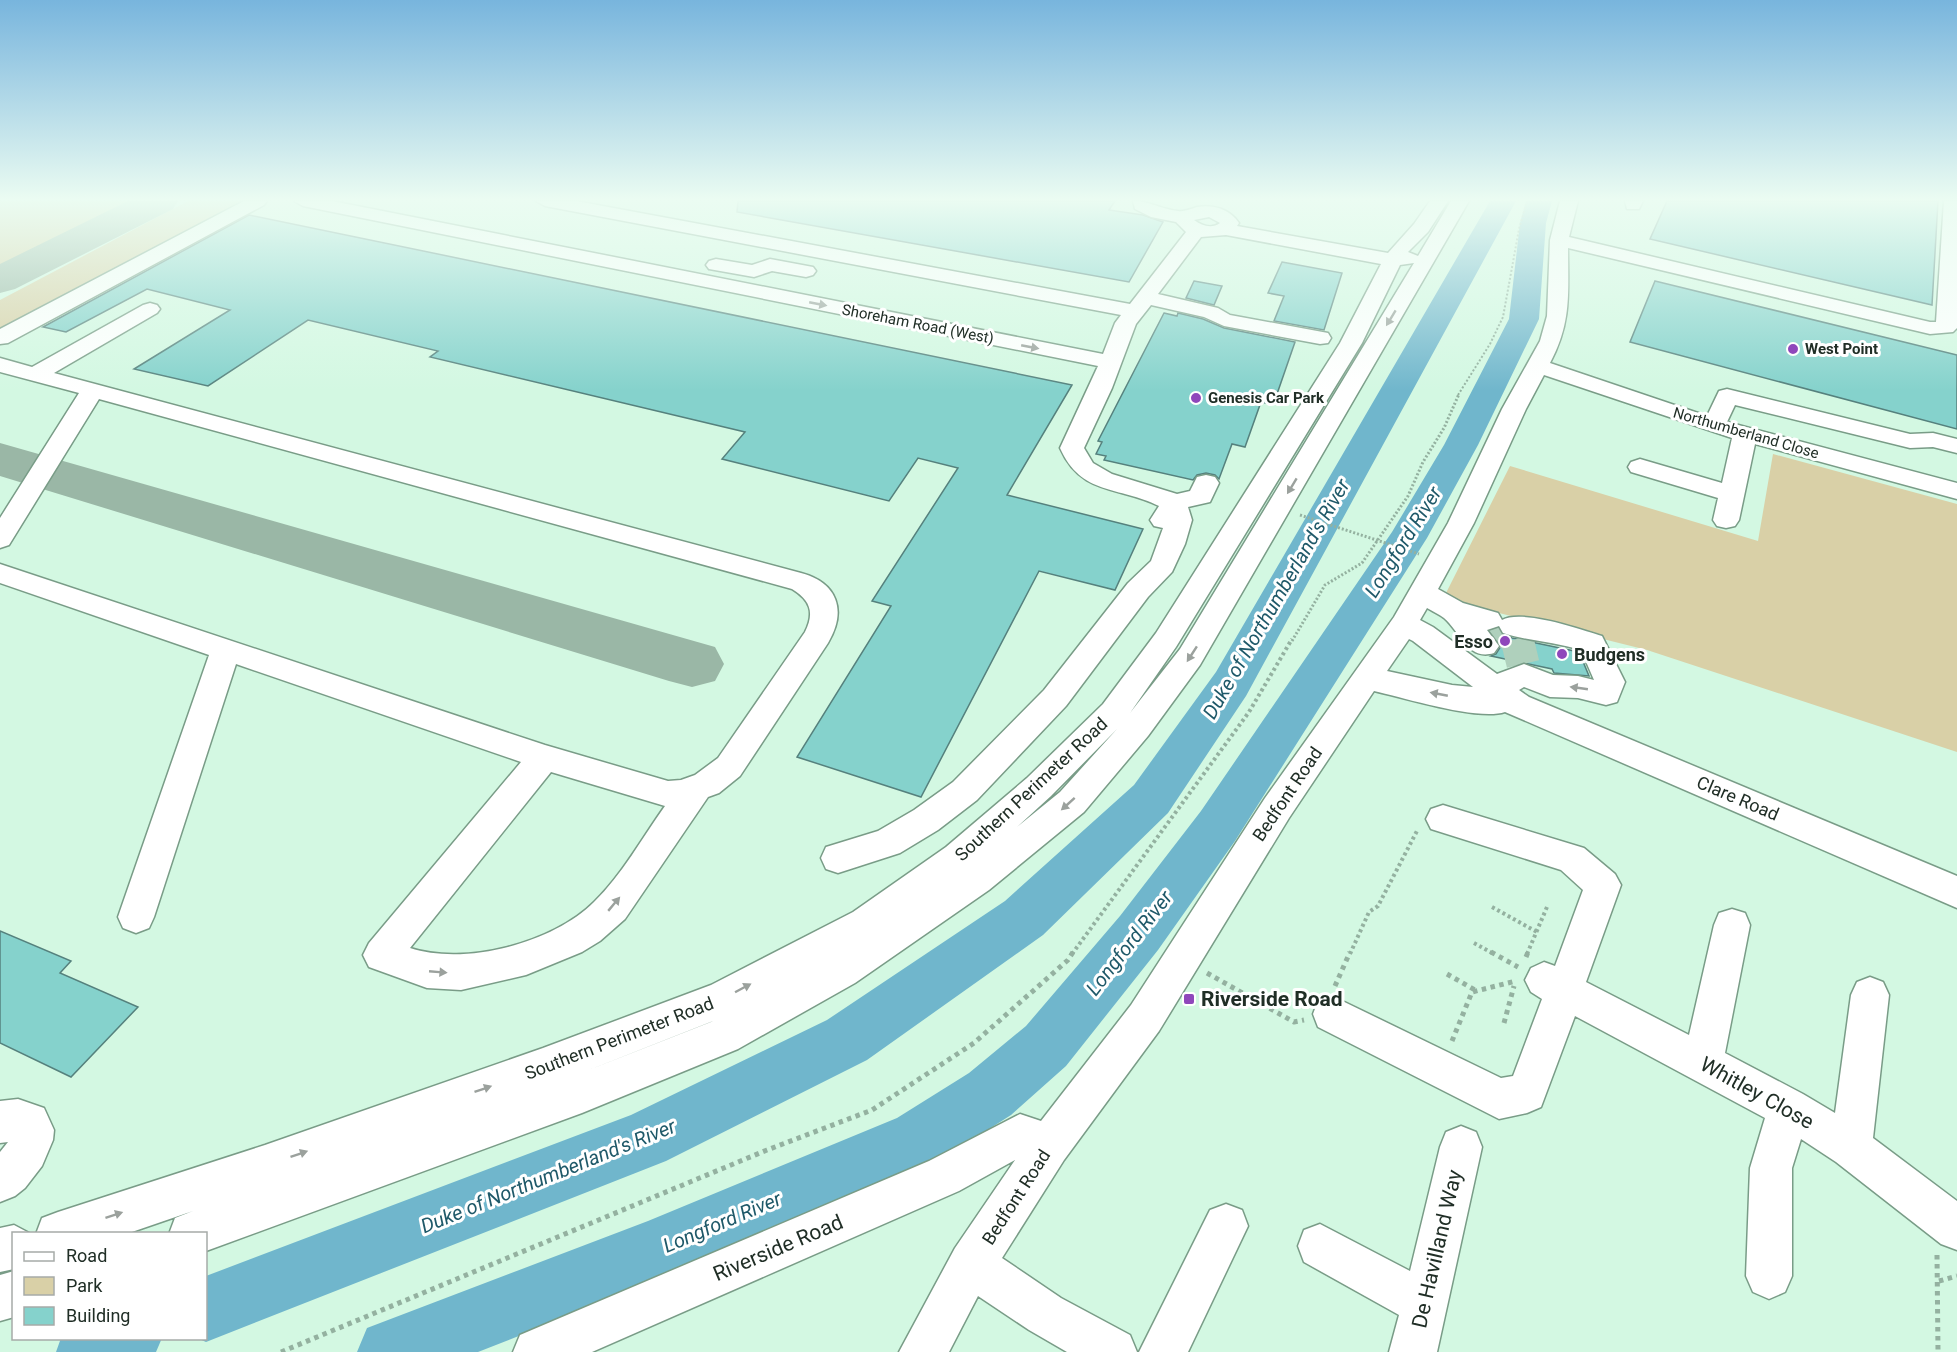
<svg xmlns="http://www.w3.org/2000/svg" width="1957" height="1352" font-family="Roboto,sans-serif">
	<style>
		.green { fill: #d9d0a7 }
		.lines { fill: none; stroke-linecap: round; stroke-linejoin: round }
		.river { fill: #70b6cc; fill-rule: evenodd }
		.taxiway { fill: #9ab7a6; fill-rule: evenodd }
		.building { fill: #85d2cc; stroke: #55817d; stroke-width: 1.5 }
		.minor-tunnel-far1 { stroke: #afd0bc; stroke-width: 26; stroke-dasharray: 26 13; stroke-linecap: butt }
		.minor-tunnel { stroke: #afd0bc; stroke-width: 33; stroke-dasharray: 33 16; stroke-linecap: butt }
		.minor-casing { stroke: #799c87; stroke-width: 3 }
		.path-far3 { stroke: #94b1a0; stroke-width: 2; stroke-dasharray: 2 2; stroke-linecap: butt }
		.path-far2 { stroke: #94b1a0; stroke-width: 3; stroke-dasharray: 2 2; stroke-linecap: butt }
		.path-far1 { stroke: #94b1a0; stroke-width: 4; stroke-dasharray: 3 3; stroke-linecap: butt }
		.path { stroke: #94b1a0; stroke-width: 5; stroke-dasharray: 4.5 4.5; stroke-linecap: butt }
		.minor { fill: #fff; fill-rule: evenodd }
		.oneway { fill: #9ba19d }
		.poi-dot { fill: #8f47bb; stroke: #fff; stroke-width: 2 }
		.labels { text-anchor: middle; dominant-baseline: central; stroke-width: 6; stroke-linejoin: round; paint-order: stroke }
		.far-street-label { font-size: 15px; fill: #202e26; stroke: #fff }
		.far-poi-label { font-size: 15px; font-weight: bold; fill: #202e26; stroke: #fff; text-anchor: start }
		.poi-label { font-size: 18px; font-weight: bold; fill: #202e26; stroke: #fff; text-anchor: end }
		.street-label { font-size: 18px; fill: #202e26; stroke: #fff }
		.water-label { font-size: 20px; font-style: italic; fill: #1f5969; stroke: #fff }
		.near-poi-label { font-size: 21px; font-weight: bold; fill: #202e26; stroke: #fff; text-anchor: start }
		.near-street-label { font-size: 21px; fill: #202e26; stroke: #fff }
	</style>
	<rect width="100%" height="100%" fill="#d3f8e2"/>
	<path class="green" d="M0,201h135l-135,67z
		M188,201h58l-246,131v-32z
		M1773,454l184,50v248l-310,-102 -204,-51 67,-133 248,75z"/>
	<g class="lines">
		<path class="river" d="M1490,201h26l-270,495 -78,117 -125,122 -176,125 -201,101 -460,181 -9,-4h9v-62l425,-161 196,-95 178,-119 129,-116 82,-113z
			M1526,201h26l-6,22 -7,96 -61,126 -51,93 -192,303 -77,109 -92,116 -55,49 -72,46 -291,124 -170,67h-121l10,-24 281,-107 249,-103 72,-45 57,-47 94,-110 81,-105 191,-279 52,-87 65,-126 11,-96z
			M61,1338h101l-6,14h-100z"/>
		<path class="taxiway" d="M128,201h50l-5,8 -158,80 -15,4v-29z
			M0,443l715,204 9,17 -9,17 -23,6 -23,-6 -669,-205z"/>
	</g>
	<path class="building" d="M738,201h377l-6,9 34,5 20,7 -34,60 -392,-70z
		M1667,201h271l-6,104 -282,-66z
		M249,215l823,170 -65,110 136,34 -28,61 -76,-19 -118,226 -124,-40 94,-151 -19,-5 86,-133 -40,-10 -29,43 -167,-42 23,-27 -315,-75 8,-6 -130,-31 -100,66 -74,-17 96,-59 -83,-21 -81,43 -23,-5z
		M1282,262l60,11 -18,57 -50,-9 10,-25 -16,-3z
		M1194,281l28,5 -8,19 -28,-7z
		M1655,281l302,74v74l-327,-87z
		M1164,313l13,3 1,-3 25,6 21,9 71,14 -18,52 -3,-1 -4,11 -9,-2 -16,45 -13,-3 -13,35 -4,-4 -9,-2 -9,2 -4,5 -89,-20 2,-4 -10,-2 6,-12 -4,-1z
		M1498,629l4,6 10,3 67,14 10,24 -35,-3 -2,-4 -61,-13 5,-2 5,-8 -10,-15z
		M0,931l71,30 -11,12 78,34 -67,70 -71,-34z"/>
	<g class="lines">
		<path class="minor-tunnel-far1" d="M1486,628l33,13"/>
		<path class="minor-tunnel" d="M1517,639l6,25"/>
		<defs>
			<path id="minor" d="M244,201h23l-3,4 -256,138 -8,1v-15z
				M294,201h38l771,153 12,-31 6,-8 -576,-109 -9,-5h40l554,103 56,-72 -10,-10 -25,-5 -16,-8 -2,-8c17,0 27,8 45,10 6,1 12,-2 19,-4 16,-3 33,2 42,16l-2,3 151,27 26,-29 16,-23h18l-20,31 -20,20 10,4 33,-55h18l-269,464 -52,71 -64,76 -95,78 -134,93 -117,66 -156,64 -376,138v-17h-37l6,-16 18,-7 -67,23h-90l6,-16 16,-6 207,-67 278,-97 168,-63 142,-73 93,-65 81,-69 76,-74 53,-71 184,-290 41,-79 -155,-29 -25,2 -43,57 60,14 12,7 98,18 3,5 -3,5 -8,1 -96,-18 -20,-9 -53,-12 -15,19 -24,64 -28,60 9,15 19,11 65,20 13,-3 7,-14 9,-2 9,2 4,6 -9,19 -22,5 4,13 -7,24 -13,28 -24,25 -82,109 -89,94 -39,30 -38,23 -62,20 -12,-4 -5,-11 5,-11 52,-16 36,-21 39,-28 91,-92 84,-107 23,-22 12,-33 -9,-2 -4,-6 9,-14c-40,-20 -78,-10 -99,-58l38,-82 -795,-160zM1209,217l11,6c-8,6 -18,3 -26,-3zM1414,263l-234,386 -50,64 46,-66 186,-304 38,-78zM1117,729l-57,63 -43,35 34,-31zM713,1021l-2,1 -135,53z
				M1560,201h18l-9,36 361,85h6l8,-121h13v127l-4,4 -23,2 -362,-86c0,44 4,74 -18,115l157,53 12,-25 8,-2 183,45 23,-1 24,6v14l-24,-6 -23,1 -175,-43 -8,17 230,61v16l-202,-55 -16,76 -4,6 -9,2 -9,-2 -4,-6 5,-22 -87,-26 -3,-5 3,-5 9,-3 82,24 10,-45 -188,-63 -18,34 -52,114 -36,66 25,14 35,10 4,7c20,-11 78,9 100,16l23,46 -8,20 -11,3 -28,-7 -28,-1 -26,-10 -5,3 10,7 428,179v32l-452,-196c-27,9 -100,-14 -131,-21l-85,127 -130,213 -95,129 -62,98 59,40 69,37 7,17h-70l-38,-22 -51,-34 -29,56h-50l56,-104 60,-88 -56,31 -367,161h-79l7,-17 409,-174 91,-47 21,7 90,-116 134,-207 129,-181 54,-94 54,-114 38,-68 7,-25 3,-76zM1427,608c5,3 12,6 17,10 17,15 24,43 50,35l5,-7 -12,-16 12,-4 4,7c25,8 52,9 78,17l13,30 -16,-4 -25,-1 -29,-11 -27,10 -64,-47 -13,-7zM1409,639l4,2 60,46 -21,-2 -65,-14z
				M1625,201h18l-4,8h-12z
				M716,259l36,6 18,-6 43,8 3,4 -3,4 -7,2 -34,-6 -18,6 -45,-8 -3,-4 3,-4z
				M150,303l7,2 3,4 -3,4 -103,60 747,200c37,10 46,38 27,70l-88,133 -21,17 -11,4 -83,122 -25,22 -18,11 -56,23 -65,15 -34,-2 -58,-21 -6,-12 6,-12 152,-181 -285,-98 -82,253 -5,11 -13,5 -13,-5 -5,-11 91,-262 -209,-72v-19l545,181 123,36 13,-1 14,-5 23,-17 87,-126c10,-20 5,-32 -13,-43l-693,-190 -90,146 -9,3v-30l79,-125 -79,-21v-14l32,9 111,-62zM551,772l114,34c-23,32 -43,69 -71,96 -41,41 -129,64 -184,46z
				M1443,805l141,43 31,26 6,11 -35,97 103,53 25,-110 5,-12 13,-4 13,4 5,12 -25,128 78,41 32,19 16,-118 6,-13 13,-5 13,5 6,13 -16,143 84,63v49l-16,-6 -105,-82 -35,-23 -9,29v108l-7,16 -16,7 -16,-7 -7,-16 4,-108 15,-50 -190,-102 -34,91 -14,6 -28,6 -181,-92 -5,-13 5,-13 14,-5 169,82 12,-2 29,-77 -11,-7 -6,-12 6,-12 13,-6 11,4 28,-76 -22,-20 -130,-41 -5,-10 5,-10z
				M18,1099l26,9 10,22 -1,10 -11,26 -17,22 -10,8 -15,6v-50l8,-10 -8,1v-42z
				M1461,1126l15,6 6,15 -45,205h-48l10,-37 -95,-53 -6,-16 6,-16 16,-6 90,47 30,-124 6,-15z
				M1226,1204l16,6 6,16 -60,126h-49l71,-142z
				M14,1225l17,9h-17v35l-14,3v-44z
				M14,1271v46l-14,4v-46z"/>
		</defs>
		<use href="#minor" class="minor-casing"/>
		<path class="path-far3" d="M1458,395l32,-51 13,-27 16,-88 8,-28"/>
		<path class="path-far2" d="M1300,515l119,39
			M1292,641l33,-56 37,-22 46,-67 15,-34 21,-34 15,-34"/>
		<path class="path-far1" d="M1492,907l45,25
			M1474,943l20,11
			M1072,954l177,-242 43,-73
			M1350,954l19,-42 9,-6 40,-77
			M1527,954l20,-47"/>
		<path class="path" d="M1491,952l27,15
			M1526,957l2,-5
			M1207,973l87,49 10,-2
			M1447,974l28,16
			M1335,986l15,-34
			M1504,1023l10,-37
			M1452,1041l20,-49 44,-11
			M1937,1255l1,97
			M1939,1281l18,-5
			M281,1352l486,-202 105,-40 102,-67 94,-83 5,-8"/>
		<use href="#minor" class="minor"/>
	</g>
	<defs><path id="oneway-solid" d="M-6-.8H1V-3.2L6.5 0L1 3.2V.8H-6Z" transform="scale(1.5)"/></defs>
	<g class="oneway">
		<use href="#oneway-solid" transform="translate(818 304) rotate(11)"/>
		<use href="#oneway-solid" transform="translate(1391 318) rotate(121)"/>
		<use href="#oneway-solid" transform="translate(1030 347) rotate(11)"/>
		<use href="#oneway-solid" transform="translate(1292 486) rotate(121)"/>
		<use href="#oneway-solid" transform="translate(1192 654) rotate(123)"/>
		<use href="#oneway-solid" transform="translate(1579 688) rotate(-172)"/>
		<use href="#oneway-solid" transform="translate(1439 694) rotate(-169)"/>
		<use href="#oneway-solid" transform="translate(1068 804) rotate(138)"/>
		<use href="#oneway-solid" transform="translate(614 904) rotate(-50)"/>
		<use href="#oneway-solid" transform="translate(438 972) rotate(5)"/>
		<use href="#oneway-solid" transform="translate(743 988) rotate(-28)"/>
		<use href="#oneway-solid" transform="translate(483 1089) rotate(-19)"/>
		<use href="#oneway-solid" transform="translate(299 1154) rotate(-19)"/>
		<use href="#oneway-solid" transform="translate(114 1215) rotate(-18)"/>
	</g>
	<linearGradient id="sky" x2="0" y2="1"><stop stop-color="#78b5dd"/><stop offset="0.51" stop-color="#ebfcf2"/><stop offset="1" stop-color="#ebfcf2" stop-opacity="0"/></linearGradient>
	<rect width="1957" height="391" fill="url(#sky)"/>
	<g class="poi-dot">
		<circle cx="1793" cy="349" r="6"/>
		<circle cx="1196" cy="398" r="6"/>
		<circle cx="1505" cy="641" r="6"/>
		<circle cx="1562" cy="654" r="6"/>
		<rect x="1183" y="993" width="12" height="12" rx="3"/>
	</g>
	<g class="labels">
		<g class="far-street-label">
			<text transform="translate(918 324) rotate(11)">Shoreham Road (West)</text>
			<text transform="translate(1746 433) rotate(16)">Northumberland Close</text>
		</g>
		<g class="far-poi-label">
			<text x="1805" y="349">West Point</text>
			<text x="1208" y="398">Genesis Car Park</text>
		</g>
		<g class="poi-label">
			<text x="1493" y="641">Esso</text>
			<text x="1574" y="654" text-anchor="start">Budgens</text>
		</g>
		<g class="street-label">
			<text transform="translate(1031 789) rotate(-43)">Southern Perimeter Road</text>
			<text transform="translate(1287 794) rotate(-56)">Bedfont Road</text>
			<text transform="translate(1738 798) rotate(23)">Clare Road</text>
			<text transform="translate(619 1038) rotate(-21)">Southern Perimeter Road</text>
			<text transform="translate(1016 1197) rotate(-57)">Bedfont Road</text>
		</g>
		<g class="water-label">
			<text transform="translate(1403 542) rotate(-58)">Longford River</text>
			<text transform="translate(1276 599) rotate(-60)">Duke of Northumberland's River</text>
			<text transform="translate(1129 943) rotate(-52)">Longford River</text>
			<text transform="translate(548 1176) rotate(-22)">Duke of Northumberland's River</text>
			<text transform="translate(722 1222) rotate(-23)">Longford River</text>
		</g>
		<g class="near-poi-label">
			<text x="1201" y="999">Riverside Road</text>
		</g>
		<g class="near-street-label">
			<text transform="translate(1757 1093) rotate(29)">Whitley Close</text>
			<text transform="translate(778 1248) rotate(-23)">Riverside Road</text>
			<text transform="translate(1437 1249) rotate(-77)">De Havilland Way</text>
		</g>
	</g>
	<rect x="12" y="1232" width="195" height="108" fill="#ffffff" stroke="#a6aba8" stroke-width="1.5"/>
	<rect x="24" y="1252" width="30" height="9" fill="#ffffff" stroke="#a6aba8" stroke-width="1.5"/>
	<text x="66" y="1262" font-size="18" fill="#202e26">Road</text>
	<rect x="24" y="1277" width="30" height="18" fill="#d9d0a7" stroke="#a6aba8" stroke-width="1.5"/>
	<text x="66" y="1292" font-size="18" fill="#202e26">Park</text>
	<rect x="24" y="1307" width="30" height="18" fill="#85d2cc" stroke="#a6aba8" stroke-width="1.5"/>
	<text x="66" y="1322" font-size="18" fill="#202e26">Building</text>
</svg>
